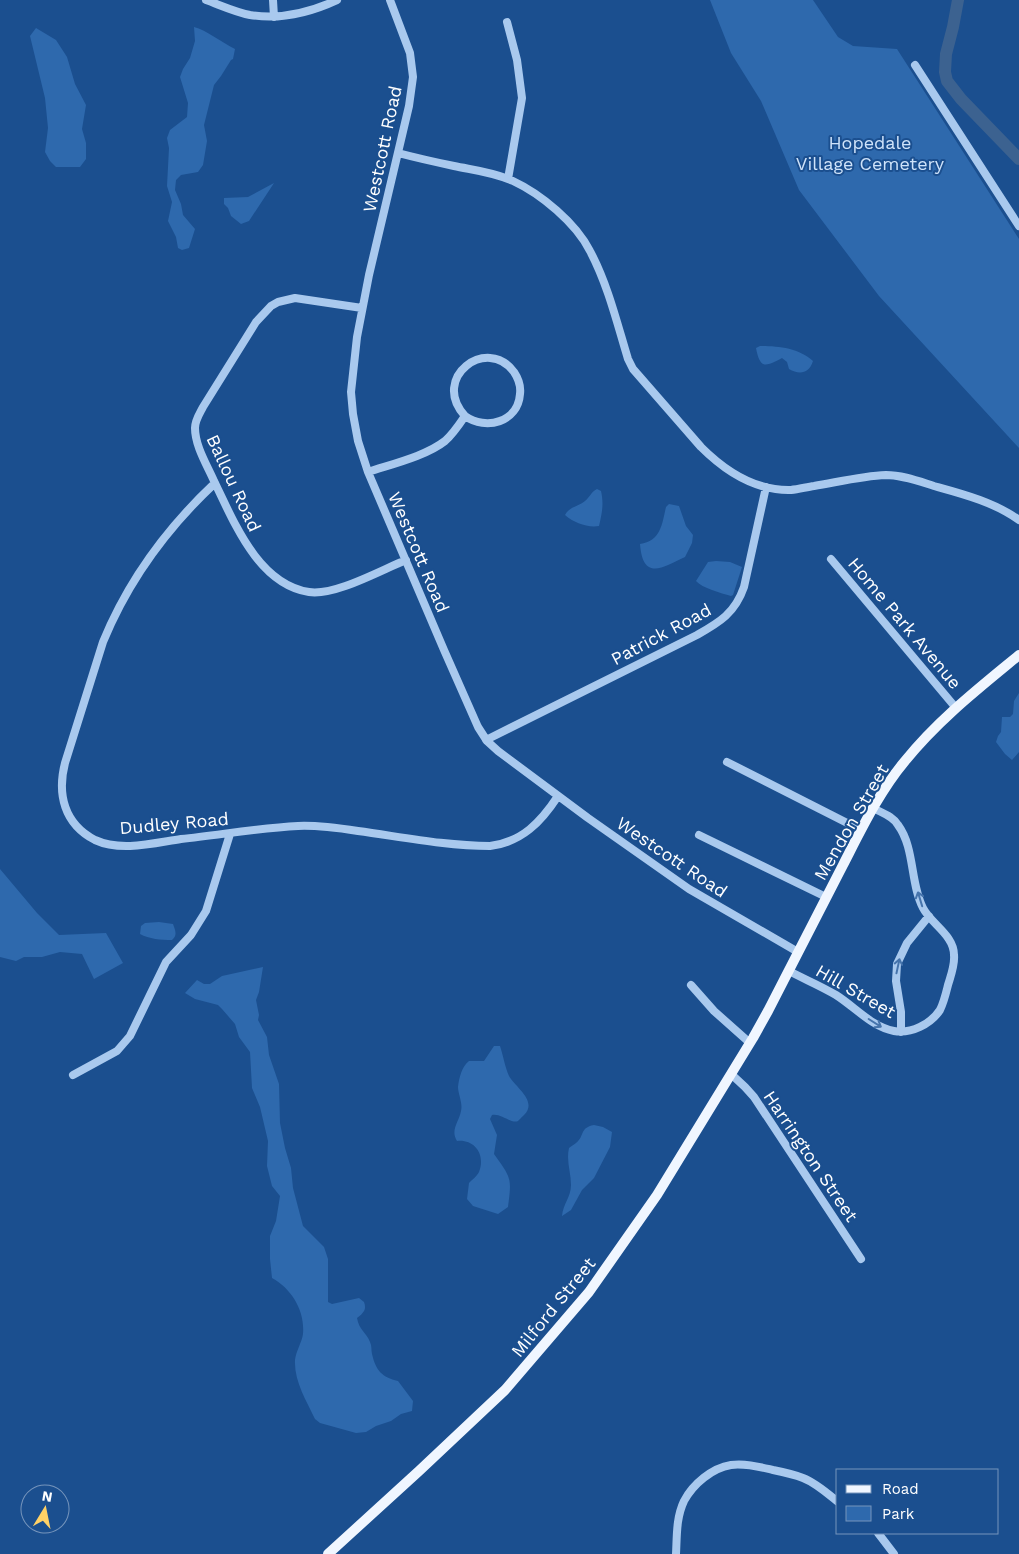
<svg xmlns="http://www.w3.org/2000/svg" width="1019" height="1554" font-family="'Work Sans',sans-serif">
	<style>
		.green { fill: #2e69ad }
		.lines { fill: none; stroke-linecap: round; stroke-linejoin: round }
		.river { stroke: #3c6290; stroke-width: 12 }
		.minor { stroke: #a9c9ee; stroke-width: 8 }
		.major { stroke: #f0f6ff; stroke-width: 10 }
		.oneway { stroke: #4674ac }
		.labels { text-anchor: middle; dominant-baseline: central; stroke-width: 4; stroke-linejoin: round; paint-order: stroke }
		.park-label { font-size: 18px; fill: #cfe3fa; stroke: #1b4f8f }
		.street-label { font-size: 18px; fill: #fff; stroke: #1b4f8f }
	</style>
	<rect width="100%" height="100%" fill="#1b4f8f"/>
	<path class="green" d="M710,0h103l25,37 15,9 44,3 122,190v209l-140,-152 -80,-106 -38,-89 -30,-48z
		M194,27c12,3 29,16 41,22l-2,10 -2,1 -10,16 -7,9 -10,40 3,16 -4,24 -5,7 -17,3 -5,5 -1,10 6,14 2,11 12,14 -6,19 -7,2 -4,-2 -2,-11 -8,-16 4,-19 -5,-16 2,-38 -2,-10 3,-8 17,-13 1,-14 -8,-26 3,-8 7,-11 5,-17z
		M36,28l20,12 11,17 8,27 11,21 -4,24 4,14v16l-6,8h-24l-6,-6 -5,-9 3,-24 -3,-30 -15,-62z
		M274,183l-25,38 -8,3 -10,-8 -3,-8 -4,-4v-6l24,-1z
		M760,346c18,0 39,2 53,15 -4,13 -14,14 -24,8l-2,-7 -5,-4c-17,9 -22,11 -26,-10z
		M597,489l4,2c3,13 1,22 -2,35 -11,2 -25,-3 -34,-11 5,-9 13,-8 20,-14 5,-4 6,-9 12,-12z
		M669,504l10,2 7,20 7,9 -1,8 -7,14c-23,11 -42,24 -45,-13 21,-3 22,-20 26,-37z
		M716,561l14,1 12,5 -9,28 -2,1c-10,-3 -29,-8 -35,-15l12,-19z
		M1019,693v59l-7,8 -7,-6 -9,-12 2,-6 3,-4 1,-15h8l3,-3 1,-13z
		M0,869l37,44 22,22 47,-2 17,30 -29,16 -12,-25 -22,-2 -18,5h-18l-8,4 -16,-4z
		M159,922l14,2c2,6 5,11 -1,16 -11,0 -23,-1 -32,-6l1,-8 4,-3z
		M263,967l-4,25 -3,8 3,15 -1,5 9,17 2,18 10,29 1,39 5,25 6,20 2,20 10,38 21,21 4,12v43l4,2 27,-6 5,4c3,8 -1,11 -7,16 2,12 9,14 13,24 2,4 1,8 2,12 4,17 10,23 26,27l15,20 -1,10 -11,3 -10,7 -15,5 -10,6 -10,1 -36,-10 -5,-4c-9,-19 -21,-38 -20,-59 1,-9 7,-18 8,-26 2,-23 -11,-45 -31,-56l-2,-19v-23l6,-15 4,-25 -8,-10 -5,-20 1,-25 -8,-34 -8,-19 -2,-36 -11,-15 -4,-13 -13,-15 -4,-4 -23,-6 -10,-6 12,-13 7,4h6l12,-8z
		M494,1046h6c3,9 5,21 9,30 7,12 29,25 15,39 -1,1 -5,5 -6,6 -7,3 -17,-8 -26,-6l-2,4 7,16 -3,19c17,24 18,23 14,53l-10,7 -25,-8 -6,-7 2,-16c3,-3 8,-7 10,-11 7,-18 -5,-33 -22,-31 -7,-11 2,-19 4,-30 2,-8 -3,-17 -3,-24 1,-9 4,-21 11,-26h15z
		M594,1125l9,2 9,5 -2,15 -16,31 -12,12 -11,20 -9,6c1,-12 9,-19 9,-31 0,-13 -5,-24 -2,-37 2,-2 5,-3 7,-5 9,-7 3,-15 18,-18z"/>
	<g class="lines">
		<path class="river" d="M958,0l-5,27 -7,27 -1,18 2,9 14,18 58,60"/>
		<path class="minor" d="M206,0c14,5 29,12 44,15 31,5 59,-2 87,-15
			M273,0l1,17
			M390,0l20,53 3,24 -4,29 -40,169 -12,62 -6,55 2,22 5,27 10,31 76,178 34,77 9,14 11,10 90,67 101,71 109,63
			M507,22l10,38 5,38 -14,81
			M915,65l104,161
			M398,153c19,5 37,9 56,13 19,4 40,6 59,15 28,13 63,42 77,70 18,34 27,72 38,108l5,10 68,78c24,24 55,44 90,43 8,-1 16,-3 23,-4 24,-4 48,-10 72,-11 16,0 32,6 48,11 29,8 60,16 85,34
			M362,308l-67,-10 -17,4 -7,4 -15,16 -53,85c-3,6 -8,13 -8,21 0,18 12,37 19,53 20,41 44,103 95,111 26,4 72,-22 97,-32
			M368,472c24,-8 58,-16 77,-31 8,-7 14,-16 20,-25 -35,-38 22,-81 49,-44 4,6 7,14 6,22 -2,28 -34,37 -55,22
			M215,483c-48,45 -87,98 -112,159l-38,121c-8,31 -1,61 30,77 26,12 59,3 86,-1 39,-4 78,-11 117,-13 20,-1 40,2 60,5 44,6 88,15 132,15 32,-4 51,-24 68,-50
			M831,559l125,149
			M486,740l211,-105c23,-13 38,-22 47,-48l22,-100
			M727,762l134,68
			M699,835l127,62
			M789,971c15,8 32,15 47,24 19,12 36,32 58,36 17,3 37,-7 46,-21 4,-8 6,-17 8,-25 3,-10 7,-20 6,-30 0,-20 -23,-31 -31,-47 -13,-25 -8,-60 -25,-83 -5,-9 -16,-12 -25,-17
			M691,985l23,26 36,32
			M901,1032v-20l-5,-31 1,-17 10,-21 22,-27
			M731,1074l14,13 9,10 107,162
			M73,1075l44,-24 13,-15 36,-74 25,-27 15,-24 24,-77
			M878,1533l16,21
			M676,1554c1,-18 0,-36 8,-53 9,-17 28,-33 47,-36 14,-2 29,2 42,5 10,2 20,4 30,8 13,5 24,15 35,24"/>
		<path class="major" d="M328,1554l91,-83 86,-81 84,-98 68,-97 96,-157 15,-27c25,-49 50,-97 75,-146 18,-35 36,-73 62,-104 33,-41 74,-73 114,-106"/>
	</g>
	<defs><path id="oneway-shaft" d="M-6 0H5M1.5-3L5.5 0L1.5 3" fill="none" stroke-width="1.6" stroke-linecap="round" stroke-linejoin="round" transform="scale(1.25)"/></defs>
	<g class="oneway">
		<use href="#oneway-shaft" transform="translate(920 899) rotate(-107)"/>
		<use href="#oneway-shaft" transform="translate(898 966) rotate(-78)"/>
		<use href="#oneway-shaft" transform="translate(875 1023) rotate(32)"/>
	</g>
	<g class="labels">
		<g class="park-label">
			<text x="870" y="142">Hopedale<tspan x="870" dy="21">Village Cemetery</tspan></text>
		</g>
		<g class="street-label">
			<text transform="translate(382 149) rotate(-78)">Westcott Road</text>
			<text transform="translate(234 483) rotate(65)">Ballou Road</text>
			<text transform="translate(419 552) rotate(67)">Westcott Road</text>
			<text transform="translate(905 623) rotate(50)">Home Park Avenue</text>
			<text transform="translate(661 634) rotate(-28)">Patrick Road</text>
			<text transform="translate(851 822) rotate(-60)">Mendon Street</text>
			<text transform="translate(174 823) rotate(-5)">Dudley Road</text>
			<text transform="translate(672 857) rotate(34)">Westcott Road</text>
			<text transform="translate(856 991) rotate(30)">Hill Street</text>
			<text transform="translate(811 1156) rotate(56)">Harrington Street</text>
			<text transform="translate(553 1307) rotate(-51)">Milford Street</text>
		</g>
	</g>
	<rect x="836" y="1469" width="162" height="65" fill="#1b4f8f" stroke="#7695bc"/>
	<rect x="846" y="1485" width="25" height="8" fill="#f0f6ff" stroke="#7695bc"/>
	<text x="882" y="1494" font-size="15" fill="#ffffff">Road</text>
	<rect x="846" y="1506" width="25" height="15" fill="#2e69ad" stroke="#7695bc"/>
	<text x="882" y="1519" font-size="15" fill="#ffffff">Park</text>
	<g transform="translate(45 1509) rotate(10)"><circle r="24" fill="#1b4f8f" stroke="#7695bc"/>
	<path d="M0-4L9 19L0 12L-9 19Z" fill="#ffd166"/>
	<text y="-8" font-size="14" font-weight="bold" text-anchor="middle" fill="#ffffff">N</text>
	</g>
</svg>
